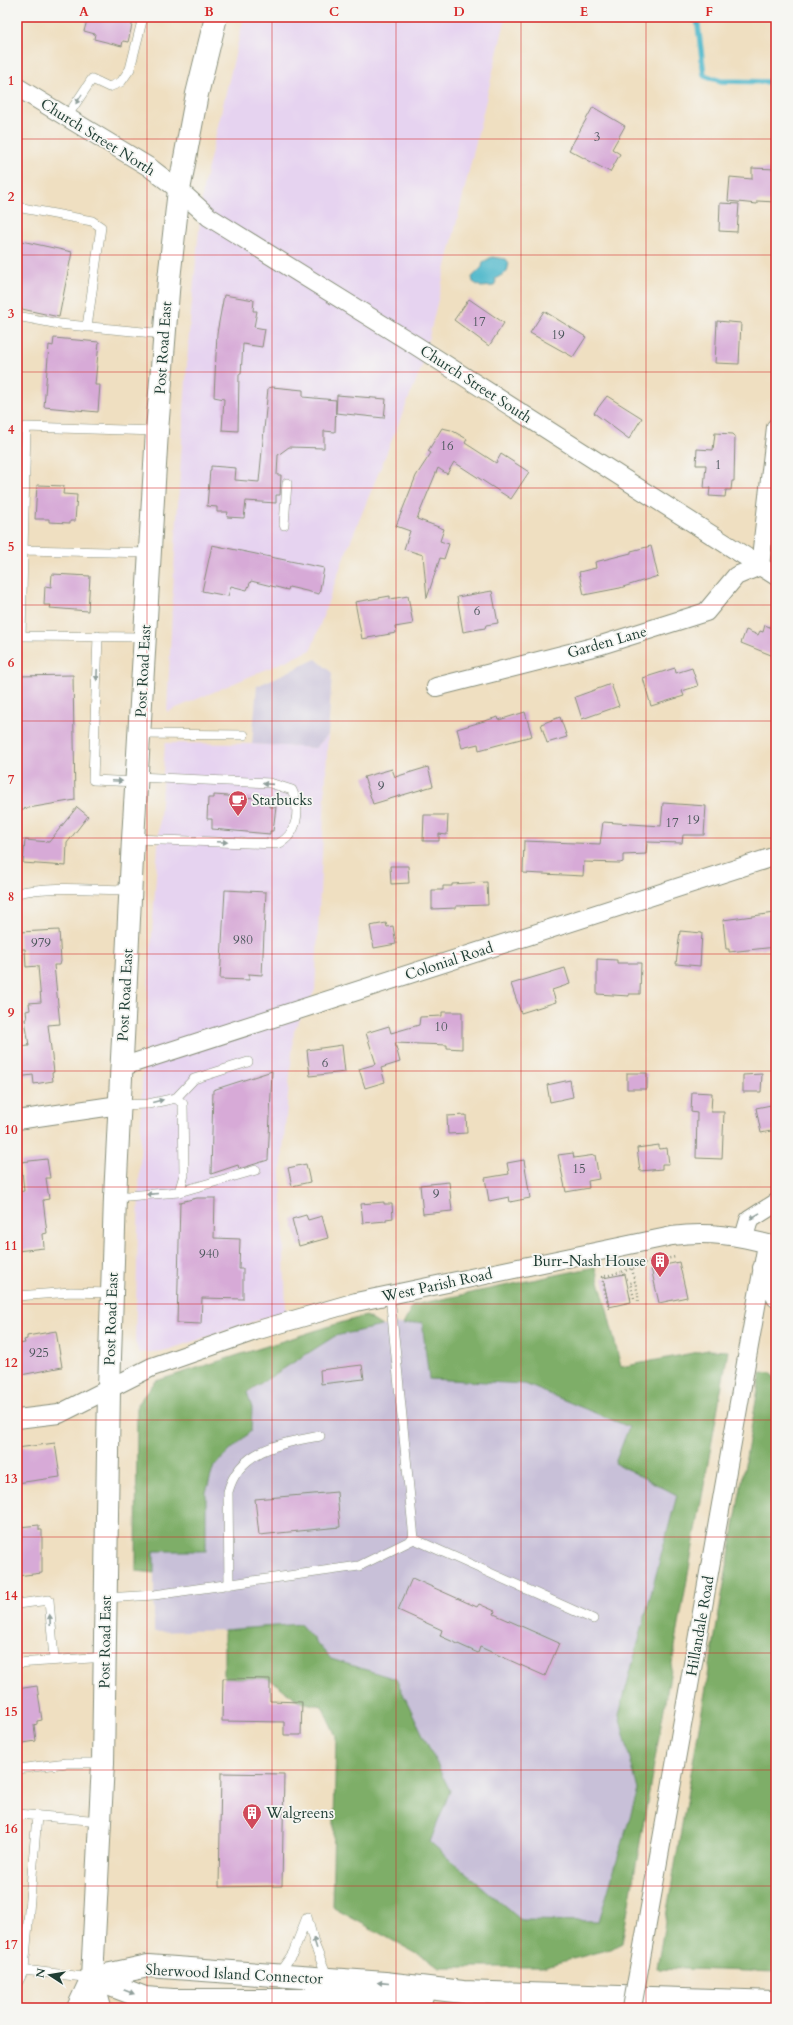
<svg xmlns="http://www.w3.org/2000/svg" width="793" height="2025" font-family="Cardo,serif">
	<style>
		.built { fill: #e6d3f0 }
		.industrial { fill: #c8c0d8 }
		.forest { fill: #7eae68; stroke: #4e764e }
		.water { fill: #4db7ca; stroke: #367a7f }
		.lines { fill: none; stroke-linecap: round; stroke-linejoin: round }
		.stream { stroke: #4db7ca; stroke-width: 5.5 }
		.building { fill: #d7aad7 }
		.lane-casing { stroke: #878e7a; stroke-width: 10 }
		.street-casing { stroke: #878e7a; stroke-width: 20 }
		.secondary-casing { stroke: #878e7a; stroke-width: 24 }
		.primary-casing { stroke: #878e7a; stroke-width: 24 }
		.path { stroke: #878e7a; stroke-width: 2.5; stroke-dasharray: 1 3; stroke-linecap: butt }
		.lane { stroke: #fff; stroke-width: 9 }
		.street { stroke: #fff; stroke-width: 18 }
		.secondary { stroke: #fff; stroke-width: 22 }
		.primary { stroke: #fff; stroke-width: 22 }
		.street-bridge-casing { stroke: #878e7a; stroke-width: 20; stroke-linecap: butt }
		.street-bridge { stroke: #fff; stroke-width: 18 }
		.oneway { fill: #8f9e9a }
		.grid { fill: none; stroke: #d62828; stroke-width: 1; stroke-opacity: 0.55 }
		.labels { text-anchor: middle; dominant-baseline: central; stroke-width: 3.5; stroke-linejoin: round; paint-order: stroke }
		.number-label { font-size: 13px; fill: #4d585d }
		.street-label { font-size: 15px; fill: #1f3d34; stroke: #f6f6f2 }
		.poi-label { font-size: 15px; fill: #1f3d34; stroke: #f6f6f2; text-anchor: start }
		.neatline { fill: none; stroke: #d62828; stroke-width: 1.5 }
		.grid-label { font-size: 13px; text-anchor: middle; font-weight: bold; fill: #d62828 }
	</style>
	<rect width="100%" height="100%" fill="#f6f6f2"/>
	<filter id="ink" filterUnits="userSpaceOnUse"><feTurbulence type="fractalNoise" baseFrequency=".025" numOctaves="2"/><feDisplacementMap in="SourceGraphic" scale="8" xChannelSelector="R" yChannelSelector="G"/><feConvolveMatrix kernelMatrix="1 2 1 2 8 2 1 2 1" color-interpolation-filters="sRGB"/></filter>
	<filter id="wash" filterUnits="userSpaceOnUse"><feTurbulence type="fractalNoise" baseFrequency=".012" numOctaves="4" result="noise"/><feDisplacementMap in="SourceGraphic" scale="16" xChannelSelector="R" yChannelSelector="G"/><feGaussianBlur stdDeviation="0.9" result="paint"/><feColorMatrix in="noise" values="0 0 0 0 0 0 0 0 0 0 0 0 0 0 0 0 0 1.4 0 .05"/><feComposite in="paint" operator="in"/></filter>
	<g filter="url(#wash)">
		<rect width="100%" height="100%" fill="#efdfc1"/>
		<path class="built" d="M244,17h262l-84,349 -79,194 -32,90 -144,62 8,-162 14,-217 14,-145z
			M328,735l-13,255 -21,41 -13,140 5,140 -122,40 -25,2 -4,-11 7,-260 23,-339 87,1 63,4z"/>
		<path class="industrial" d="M316,659l16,14 -4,62 -13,13 -63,-4 5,-58z
			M422,1322l7,57 96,5 104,43 -14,36 62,32 -58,220 19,75 -39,131 -78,-1 -92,-78 21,-51 -54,-112 -65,-20 -31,-35 -76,6 -70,2v-81h52v-59l8,-26 37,-35 1,-23 -5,-15 88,-57 47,-10z"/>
		<path class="forest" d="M595,1267l12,43 14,57 87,-17 20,1 -106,592 -11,6 -69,18h-101l-109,-60 4,-171 -14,-30 -21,-4 -32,-23 -45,-1v-48l76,-6 31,35 65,20 54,112 -20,51 91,78 78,1 39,-131 -19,-75 58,-220 -62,-32 14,-36 -104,-43 -96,-5 -7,-57 -19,3 10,-20z
			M366,1316l16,10 -47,10 -88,56 5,16 -1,23 -37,35 -8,26v59h-52v22l-18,-2 1,-167 19,-23 187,-59z
			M761,1372l11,1 4,8v591l-119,-4z"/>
		<path class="water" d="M492,257l14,2 3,4 -2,9 -12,7 1,2 -2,5 -13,1 -8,-5 -1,-5 10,-10 1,-5z"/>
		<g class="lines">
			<path class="stream" d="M697,17l7,58 17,6 55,1"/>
		</g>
		<g id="blocks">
			<path class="building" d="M88,17h46l-6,25 -5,-1 -1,5 -28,-7 1,-5 -11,-3z
				M593,107l32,19 -13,23 8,5 -10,18 -41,-22z
				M752,168l24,1v33l-19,-1v3l-29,-3 2,-24 22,2z
				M720,203l19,1 -2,28 -18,-1z
				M17,240l55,12 -13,65 -42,-9z
				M224,295l30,5 -1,11h4l-3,16 11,2 -3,18 -19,-3 -2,30h-2l-1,57 -16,-1 2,-31 -10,-2 3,-64z
				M469,299l35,24 -15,23 -35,-26z
				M544,311l42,26 -13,20 -43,-24z
				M717,321l24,2 -2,41 -24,-1z
				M54,338l45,4 -4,43h5l-2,27 -54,-5 5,-62 4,1z
				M272,387l31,3v7l33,3 -1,32 -11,-1v17l-35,-1 -11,8 -1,20h4l-1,20h-4v8l-30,-2 -2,17 -17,-1 1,-5h-11v-5l-10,-1 3,-36h1v-4l25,2 -1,12 24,2 9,-94z
				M337,395l49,4 -2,19 -48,-5z
				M607,396l35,22 -13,21 -35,-26z
				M442,428l9,2 16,9 -2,4 31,20 5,-9 28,18 -18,27 -57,-37 -7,12 -9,-6 -21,51 27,10 -4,12 9,3 -5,15 -4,-1 -13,40 -4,-43 -19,-6 6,-18 -14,-5 20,-50 15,-23 -3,-2z
				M715,433l18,1 2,2 -1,45h-2l-1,9h-5l-1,7 -16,-1 1,-8h-6l2,-23h-10l1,-16 16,1z
				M37,485l27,1 -1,8 14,1 -2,26h-5v2l-21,-1v-3h-14z
				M212,545l112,23 -5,26 -30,-7 -1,3 -37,-9 -4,9 -16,-4 -3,10 -26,-5z
				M651,546l7,30 -38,12 -36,7 -5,-23 17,-4 -1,-6 36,-9v-2z
				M52,574l38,2 -2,35 -38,-3 1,-3h-7l1,-19 6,1z
				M492,591l6,32 -12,2 -1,3 -22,4 -6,-35z
				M390,596v3l18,-3 5,28 -18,3 1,6 -34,6 -7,-37z
				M765,625l11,5v27l-35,-14 5,-13 12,5 2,-4 3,1z
				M675,668l1,5 16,-5 6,18 -16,5 2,5 -33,10 -8,-28z
				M73,675l2,125 -58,10v-134z
				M611,684l8,22 -37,13 -7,-22z
				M525,712l7,24 -53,14 -1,-6 -16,4 -5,-19 41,-12 1,3z
				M560,717l7,20 -20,6 -6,-19z
				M428,767l5,19 -60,18 -9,-27 28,-8 3,8z
				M214,795l56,4 -1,8h7l-3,24h-3v3l-58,-5v-10h-5l1,-21h6z
				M663,803l43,3 -2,29h-21l-1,8 -35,-1 -1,12 -23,1v7l-3,1 -36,-1 -1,14 -60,-3 1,-32 76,3 3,-22 58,4z
				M77,807l11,9 -21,27 -1,23 -43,-3 2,-23 24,2z
				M424,815h24l-1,20 -8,-1v7h-16z
				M390,866h18l1,17 -18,1z
				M487,882l1,23 -32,1v2l-24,1v-19h11v-4h9v-2z
				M225,890l41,2 -4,83 -13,-1v6l-29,-1z
				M775,913l1,34 -47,5v-3h-3l-3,-29z
				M386,923l1,4 6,-1 3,18 -22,4 -4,-22z
				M59,930l2,31 -1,4h-6l6,59 -12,1 6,47 -2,1 1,8 -19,3 -1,-9 -16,2v-30l12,-1 -4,-27h2l-1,-8 4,-1 -1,-7 12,-1 -3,-36 -12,1 -1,-18h-5l-1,-17z
				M680,931l22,2 -2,33 -24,-2z
				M597,959l20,1v3h24l-1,31h-11v2l-32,-2z
				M565,968l5,16 -18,6 4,12 -35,11 -10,-29z
				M442,1012h20v37l-15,-1v-3l-52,-2 5,19 -19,6 4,14 -20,6 -6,-19 17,-5 -10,-31 23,-7 2,7 28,-8 1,-8 22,-1z
				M342,1045l3,27 -35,4 -3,-26z
				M272,1071l-4,89 -29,9 -1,-4 -27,9 2,-84z
				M627,1073h20v16h-20z
				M762,1074l-1,18h-18v-17z
				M570,1080l3,17 -23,5 -3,-17z
				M692,1092l20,1 -1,19h13l-2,47 -26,-1 1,-45 -6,-1z
				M771,1105l1,3 4,-1v23l-15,3 -5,-25z
				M466,1115l1,18 -19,1 -1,-18z
				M659,1145v4l8,-1 2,16h-7v5l-22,2 -3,-23z
				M573,1153l1,5 21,-3 4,24 -11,2 1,7 -23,4 -8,-37z
				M47,1159l3,19h-4l3,21 -6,1 4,33 -4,1 1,14 -27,3v-59l7,-1 -3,-29z
				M524,1160l6,38 -20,4 -1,-5 -20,4 -4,-23 24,-4 -2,-11z
				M306,1164l4,18 -18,4 -4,-18z
				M449,1182l3,29 -29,3 -3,-29z
				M197,1198h18l-1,40 26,1 -1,30h4v30l-41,-1 -1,26 -24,-1 3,-121z
				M384,1202v2h8l1,14 -7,1v2l-23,2 -2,-19z
				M306,1215l2,5 14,-4 6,22 -29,8 -7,-27z
				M679,1262l8,35 -28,6 -8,-35z
				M625,1274l6,28 -22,5 -6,-29z
				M56,1331l6,36 -41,8 -4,-31 8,-1 -1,-3 3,-1v-3z
				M362,1365l2,14 -43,5 -1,-14z
				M55,1443l5,34 -43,6v-35z
				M337,1492l3,35 -81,8 -4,-36z
				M39,1525v5h3v43l-25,3v-44h2v-5z
				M412,1578l65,29 2,-3 16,7 -1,3 65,29 -14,33 -65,-29 -2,6 -38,-17 2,-6 -44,-20z
				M223,1678l47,1v22l32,1 -1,33h-17v-13l-62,-1z
				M37,1686l5,34 -5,1v3l-3,1 2,16 -19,3v-55z
				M221,1773l63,1 -2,112 -63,1z"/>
		</g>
	</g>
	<g filter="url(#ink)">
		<use href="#blocks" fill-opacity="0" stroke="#878e7a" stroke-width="1"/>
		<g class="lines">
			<defs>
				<path id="lane" d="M66,118l26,-39 17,8 12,-5 9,-13 13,-52
					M17,207l75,14 9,6 -14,100
					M17,316l42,8 105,10
					M284,525l3,-42
					M24,550l126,3
					M98,636l-5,144 44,2
					M145,637l-124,-1 5,-209 131,4
					M140,734l104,1
					M133,839l145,5c20,-10 23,-34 14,-54l-22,-7 -133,-6
					M17,893c36,-8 77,-3 113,-3
					M176,1098l18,-19 54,-17
					M179,1192l77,-22
					M115,1197l64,-5 5,-17 -1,-71 -7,-6 -28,6 -29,1
					M17,1296l54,-4 41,1
					M414,1539l179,80
					M229,1585l-1,-93c11,-43 54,-49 92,-56
					M106,1598l48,-3 205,-29 55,-27 -24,-244
					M17,1604l32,-4 5,59
					M17,1663l89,-6
					M17,1769l50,-6h36
					M17,1814l84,7
					M37,1816l-13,154 68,8
					M278,1975l15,-22 14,-36 8,29 13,32
					M17,1984l7,-14"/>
				<path id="street" d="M17,87l132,80 30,23 30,27 206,128 361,231
					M436,687l165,-42 105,-33 30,-36 24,-10 16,-139
					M121,1067l655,-211
					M17,1120l102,-15
					M744,1237l5,-17 27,-17
					M762,1268l14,30
					M17,1419l42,-5 93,-47 103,-36 101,-29 316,-66c38,-5 67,0 104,10
					M644,1941l123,-697"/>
				<path id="secondary" d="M92,1978l56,-12 237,17 78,9 313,10
					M92,1978l53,20 28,2h212l37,-3"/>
				<path id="primary" d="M78,2008l14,-30
					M100,2008l-8,-30 11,-215 6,-373 6,-193 18,-358 24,-408 12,-152 10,-89 18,-96 19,-77"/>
			</defs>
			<use href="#lane" class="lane-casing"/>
			<use href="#street" class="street-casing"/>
			<use href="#secondary" class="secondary-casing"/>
			<use href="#primary" class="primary-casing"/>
			<path class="path" d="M660,1264l2,-4 13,-3
				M632,1269l6,25v7
				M621,1275v-3l28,-10 11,2 1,2
				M630,1298h4l-4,-15 5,-1
				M609,1309l-7,-32 19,-5"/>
			<use href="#lane" class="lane"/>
			<use href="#street" class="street"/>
			<use href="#secondary" class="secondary"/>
			<use href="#primary" class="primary"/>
			<defs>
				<path id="street-bridge" d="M632,2008l12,-67"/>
			</defs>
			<use href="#street-bridge" class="street-bridge-casing"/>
			<use href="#street-bridge" class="street-bridge"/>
		</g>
		<defs><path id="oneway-solid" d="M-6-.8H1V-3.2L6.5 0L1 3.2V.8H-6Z"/></defs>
		<g class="oneway">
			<use href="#oneway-solid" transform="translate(79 99) rotate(124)"/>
			<use href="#oneway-solid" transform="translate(97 675) rotate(92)"/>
			<use href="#oneway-solid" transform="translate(117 781) rotate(2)"/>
			<use href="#oneway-solid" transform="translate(268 784) rotate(-176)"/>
			<use href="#oneway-solid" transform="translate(222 842) rotate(3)"/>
			<use href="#oneway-solid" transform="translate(158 1101) rotate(-14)"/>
			<use href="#oneway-solid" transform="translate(152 1194) rotate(175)"/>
			<use href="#oneway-solid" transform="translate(755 1216) rotate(148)"/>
			<use href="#oneway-solid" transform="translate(50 1620) rotate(-93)"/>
			<use href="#oneway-solid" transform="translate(315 1943) rotate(-108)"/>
			<use href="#oneway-solid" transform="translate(383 1983) rotate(-175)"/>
			<use href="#oneway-solid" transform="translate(129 1992) rotate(21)"/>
		</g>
	</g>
	<path class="grid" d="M147,17v1991M272,17v1991M396,17v1991M521,17v1991M646,17v1991M17,139h759M17,255h759M17,372h759M17,488h759M17,605h759M17,721h759M17,838h759M17,954h759M17,1071h759M17,1187h759M17,1304h759M17,1420h759M17,1537h759M17,1653h759M17,1770h759M17,1886h759"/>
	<defs>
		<symbol id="cafe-pin" viewBox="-11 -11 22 30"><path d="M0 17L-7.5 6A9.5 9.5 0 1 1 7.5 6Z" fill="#d1495b" stroke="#f6f6f2"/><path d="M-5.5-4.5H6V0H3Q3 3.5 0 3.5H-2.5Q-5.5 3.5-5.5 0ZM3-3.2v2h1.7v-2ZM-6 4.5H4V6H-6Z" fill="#fff"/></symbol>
		<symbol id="building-pin" viewBox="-11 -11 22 30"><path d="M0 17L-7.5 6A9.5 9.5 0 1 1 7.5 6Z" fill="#d1495b" stroke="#f6f6f2"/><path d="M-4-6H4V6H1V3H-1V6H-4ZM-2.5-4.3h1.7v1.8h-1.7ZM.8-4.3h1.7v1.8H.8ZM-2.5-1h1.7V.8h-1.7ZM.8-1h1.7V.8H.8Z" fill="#fff"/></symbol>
	</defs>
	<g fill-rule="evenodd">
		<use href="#cafe-pin" x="227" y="789" width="22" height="30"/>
		<use href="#building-pin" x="649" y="1250" width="22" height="30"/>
		<use href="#building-pin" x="241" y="1802" width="22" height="30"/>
	</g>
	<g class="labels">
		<g class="number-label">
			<text x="597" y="137">3</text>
			<text x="479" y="322">17</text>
			<text x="558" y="335">19</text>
			<text x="447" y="446">16</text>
			<text x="718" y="465">1</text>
			<text x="477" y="611">6</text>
			<text x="381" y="786">9</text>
			<text x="693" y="820">19</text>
			<text x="672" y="823">17</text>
			<text x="243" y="940">980</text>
			<text x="41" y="943">979</text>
			<text x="441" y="1027">10</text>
			<text x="325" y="1063">6</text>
			<text x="579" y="1169">15</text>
			<text x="436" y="1194">9</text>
			<text x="209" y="1254">940</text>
			<text x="39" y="1353">925</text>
		</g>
		<g class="street-label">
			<text transform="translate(98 137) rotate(32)">Church Street North</text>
			<text transform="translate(163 348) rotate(-86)">Post Road East</text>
			<text transform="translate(476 384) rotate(33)">Church Street South</text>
			<text transform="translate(607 642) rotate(-16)">Garden Lane</text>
			<text transform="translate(143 671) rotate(-87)">Post Road East</text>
			<text transform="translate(449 961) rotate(-18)">Colonial Road</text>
			<text transform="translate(125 995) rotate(-87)">Post Road East</text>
			<text transform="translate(437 1285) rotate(-12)">West Parish Road</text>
			<text transform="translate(111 1319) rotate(-88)">Post Road East</text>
			<text transform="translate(700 1626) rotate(-80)">Hillandale Road</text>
			<text transform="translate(105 1642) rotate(-89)">Post Road East</text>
			<text transform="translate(234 1974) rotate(3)">Sherwood Island Connector</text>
		</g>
		<g class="poi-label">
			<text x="252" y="800">Starbucks</text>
			<text x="646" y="1261" text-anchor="end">Burr-Nash House</text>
			<text x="266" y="1813">Walgreens</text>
		</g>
	</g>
	<rect width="793" height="2025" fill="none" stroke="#f6f6f2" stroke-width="44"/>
	<g transform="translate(50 1975) rotate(282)" stroke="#f6f6f2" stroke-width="3" paint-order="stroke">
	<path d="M0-3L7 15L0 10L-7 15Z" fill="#1f3d34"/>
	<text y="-6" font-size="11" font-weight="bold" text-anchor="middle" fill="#1f3d34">N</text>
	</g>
	<rect x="22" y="22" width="749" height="1981" class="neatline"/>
	<g class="grid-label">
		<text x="84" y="16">A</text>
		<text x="209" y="16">B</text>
		<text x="334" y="16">C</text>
		<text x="459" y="16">D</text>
		<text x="584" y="16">E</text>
		<text x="709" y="16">F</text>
		<text x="11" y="85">1</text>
		<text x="11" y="201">2</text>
		<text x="11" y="318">3</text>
		<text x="11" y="434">4</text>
		<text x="11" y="551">5</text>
		<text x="11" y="667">6</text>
		<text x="11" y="784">7</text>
		<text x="11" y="901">8</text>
		<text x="11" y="1017">9</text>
		<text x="11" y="1134">10</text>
		<text x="11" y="1250">11</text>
		<text x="11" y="1367">12</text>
		<text x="11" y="1483">13</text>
		<text x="11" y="1600">14</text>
		<text x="11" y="1716">15</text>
		<text x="11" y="1833">16</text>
		<text x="11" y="1949">17</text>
	</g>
</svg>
